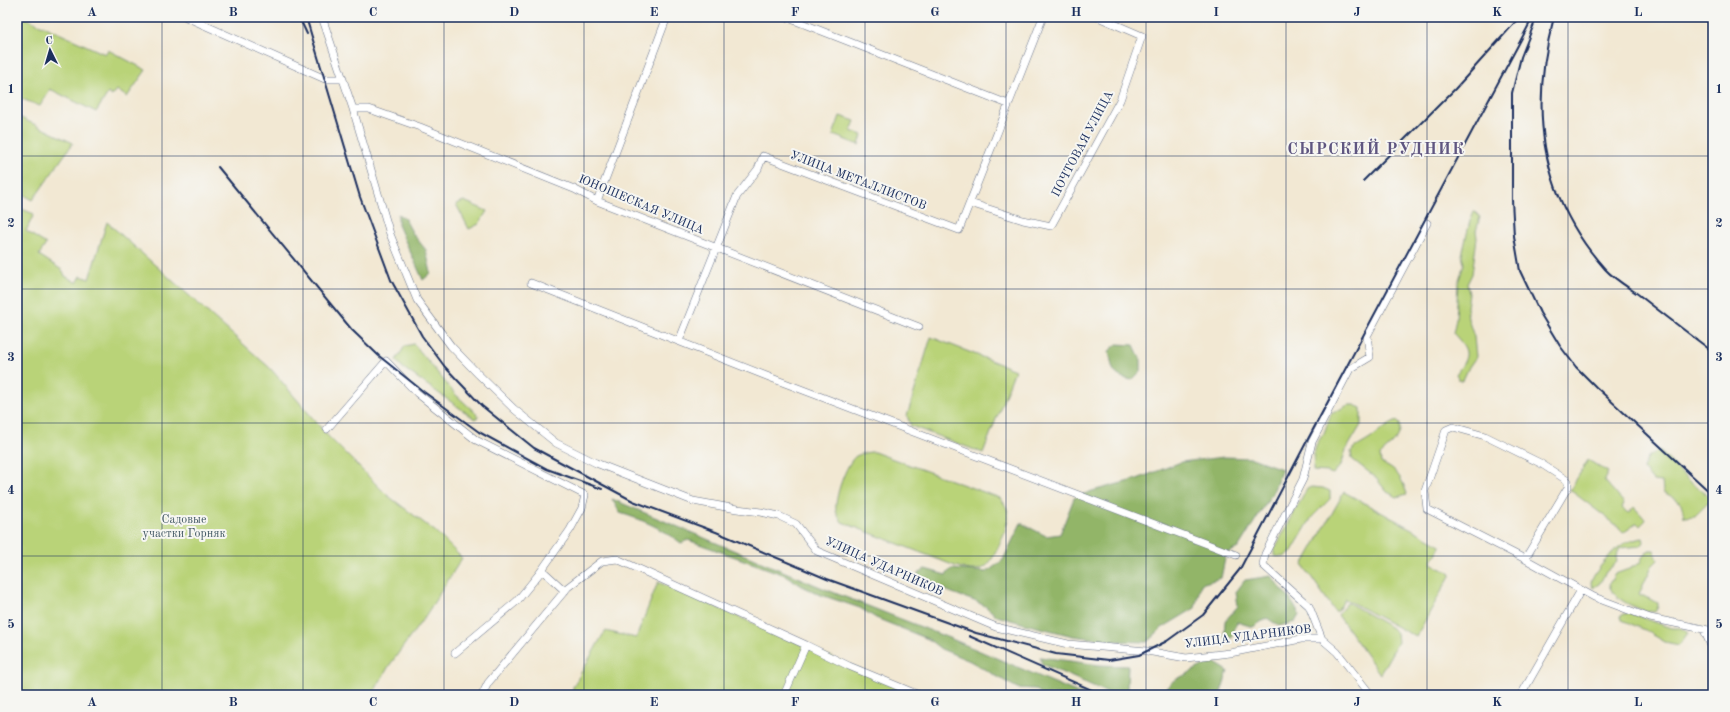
<svg xmlns="http://www.w3.org/2000/svg" width="1730" height="712" font-family="'Old Standard TT',serif">
	<style>
		.green { fill: #b9d378; stroke: #6a816b }
		.forest { fill: #92b568; stroke: #567263 }
		.lines { fill: none; stroke-linecap: round; stroke-linejoin: round }
		.minor-casing { stroke: #667087; stroke-width: 8 }
		.minor { stroke: #fff; stroke-width: 7 }
		.rail { stroke: #1b2f5e; stroke-width: 2 }
		.grid { fill: none; stroke: #1b2f5e; stroke-width: 1; stroke-opacity: 0.55 }
		.labels { text-anchor: middle; dominant-baseline: central; stroke-width: 4; stroke-linejoin: round; paint-order: stroke }
		.street-label { font-size: 12px; fill: #1b2f5e; stroke: #f6f6f2 }
		.park-label { font-size: 12px; fill: #425864; stroke: #f6f6f2 }
		.district-label { font-size: 16px; font-weight: bold; letter-spacing: 1px; fill: #5f5680; stroke: #f6f6f2 }
		.neatline { fill: none; stroke: #1b2f5e; stroke-width: 1.5 }
		.grid-label { font-size: 13px; text-anchor: middle; font-weight: bold; fill: #1b2f5e }
	</style>
	<rect width="100%" height="100%" fill="#f6f6f2"/>
	<filter id="ink" filterUnits="userSpaceOnUse"><feTurbulence type="fractalNoise" baseFrequency=".025" numOctaves="2"/><feDisplacementMap in="SourceGraphic" scale="8" xChannelSelector="R" yChannelSelector="G"/><feConvolveMatrix kernelMatrix="1 2 1 2 8 2 1 2 1" color-interpolation-filters="sRGB"/></filter>
	<filter id="wash" filterUnits="userSpaceOnUse"><feTurbulence type="fractalNoise" baseFrequency=".012" numOctaves="4" result="noise"/><feDisplacementMap in="SourceGraphic" scale="16" xChannelSelector="R" yChannelSelector="G"/><feGaussianBlur stdDeviation="0.9" result="paint"/><feColorMatrix in="noise" values="0 0 0 0 0 0 0 0 0 0 0 0 0 0 0 0 0 1.4 0 .05"/><feComposite in="paint" operator="in"/></filter>
	<g filter="url(#wash)">
		<rect width="100%" height="100%" fill="#f2e8d3"/>
		<path class="green" d="M17,17h6l82,37 3,-4 38,20 -19,27 -10,-7 -5,6 -4,-3 -12,19 -46,-23 -10,17 -23,-9z
			M17,116l56,27 -40,57 -16,-9z
			M840,116l15,5 -4,10 11,4 -3,10 -26,-10z
			M464,201l23,10 -8,13 -10,5 -13,-25z
			M17,207l17,7 -8,17 20,13 -7,11 23,15 3,6 12,7 4,-7 8,3 18,-57 164,147 57,67 59,59 49,37 26,26 -36,57 -37,51 -17,29h-355z
			M1474,211l6,6 -4,14 1,7 -5,36 -5,10 2,10 -2,13 1,12 6,18 2,20 -7,10 -6,13 -3,1 -4,-7c14,-19 14,-23 -3,-41l3,-14 2,-36 6,-19 -2,-9 8,-34z
			M931,337l84,33 -32,83 -72,-27 -4,-10z
			M414,344l41,50 24,22 -4,3 -73,-52 -6,-7 9,-14z
			M1348,405h6l7,3v17l-15,25 -5,15 -8,9 -6,-2 -14,-1 1,-18 3,-10 7,-10 7,-19z
			M1397,421l3,3c2,15 -10,21 -20,31l1,8c17,8 20,14 26,31l-10,3 -10,-5 -12,-15 -23,-18 -1,-8c6,-5 13,-8 19,-12 9,-7 16,-13 27,-18z
			M1659,450l31,32 19,14 1,5 -15,15 -11,1c-1,-16 -7,-18 -21,-25l-1,-10 -9,-1 -10,-12 5,-12z
			M874,452l126,46c4,5 8,10 8,16 1,12 -14,47 -23,53 -9,6 -20,2 -30,-1l-113,-44c-2,-3 -5,-7 -6,-11 -2,-12 10,-48 20,-55 6,-3 12,-4 18,-4z
			M1588,460l20,12 -4,8 20,23 -2,5 6,5 6,-6 12,13 -6,6 -3,-3 -14,10 -8,-9 -45,-34z
			M1311,487l12,1 7,3v8l-18,18 -20,34 -8,6 -10,-1v-6l33,-61z
			M1344,492l97,53 -10,18 20,11 -35,63 -71,-38 -9,14 -33,-48z
			M1643,538l1,4 -3,4 -21,2 -4,9 1,5 -11,10 -6,11 -7,5 -2,-4c0,-9 22,-34 31,-39 6,-4 14,-6 21,-7z
			M1649,550h5l4,10 -6,6 -13,28 19,9v4l-3,5c-15,-1 -43,-12 -46,-28l6,-10 14,-5 11,-6 3,-7z
			M658,582l261,113h-346v-8l32,-56 31,7z
			M1347,602l45,26 5,6 1,8 -18,32 -42,-59z
			M1630,613l41,15h10l7,5 -9,12 -14,-3 -20,-12 -23,-10 -1,-4 3,-2z"/>
		<path class="forest" d="M398,214l7,5 8,15 13,16 5,23 -8,7 -25,-55z
			M1117,344l17,1 7,15v11l-9,9c-21,-4 -19,-10 -23,-29z
			M1224,457l28,1 30,11 -9,23 -35,56 -12,6 -5,24 -20,6 -6,24 -33,20 -15,14 -34,-1 -40,-5 -48,-12 -28,-8 -12,-10 -8,-4 -52,-19 -8,-9 8,-5 21,6 5,-6 36,3 16,-12 18,-37 25,13 14,-2 14,-36 18,-7 45,-12 44,-17z
			M612,499l218,92 124,49 129,55h-40l-8,-6 -18,-1 -47,-27 -29,-12 -13,-10 -52,-21 -16,-10 -39,-13 -19,-9 -17,-11 -97,-35 -7,3c-19,-15 -38,-23 -61,-30z
			M1271,576c10,13 22,24 28,39l-4,7 -16,4 -12,-8 -14,9 -16,-5 -5,15h-8l1,-16 13,-15 -2,-14 9,-12z
			M1040,657l60,8 28,1 -1,22 11,7h-24l-72,-31z
			M1212,661l16,10 -7,21 -3,3h-59l14,-14z"/>
	</g>
	<g filter="url(#ink)">
		<g class="lines">
			<defs>
				<path id="minor" d="M186,17l139,62h17
					M322,17l31,92 37,125 27,66 34,46 27,28 36,35 42,34 40,20 97,38 44,8 24,3 18,4 17,8 21,27 179,76 72,17 79,7 39,7 44,-5 71,-14h21l15,13 34,43
					M786,17l222,87
					M353,109h16l51,18 154,62 23,12 322,126
					M597,201l70,-184
					M970,203l53,17 28,6 69,-126 22,-64 -44,-19
					M531,283l238,94 467,178
					M679,341l58,-145 21,-27 5,-13 196,74 84,-213
					M327,429l59,-68 31,32 59,47 109,55 -3,13 -12,22 -31,44 -22,27 -62,52
					M1525,559l43,-72v-6l-28,-18 -55,-27 -32,-9 -7,3 -21,61 2,18 98,50 69,38 56,21 63,13
					M542,570l23,21
					M1704,630l9,20
					M1322,639l-13,-33 -46,-41 2,-11 38,-75 9,-37 38,-73 20,-12 -3,-21 60,-113
					M482,695l6,-12 80,-96 34,-26 15,-2 189,86
					M784,695l22,-50 43,21 70,29
					M1521,695l60,-105"/>
			</defs>
			<use href="#minor" class="minor-casing"/>
			<use href="#minor" class="minor"/>
			<path class="rail" d="M299,17l8,17
				M306,17l54,180 31,83 31,56 23,31 37,39 52,42 99,53 83,31 111,47 149,54 80,21 53,6 30,-5 28,-14 36,-26 37,-46 68,-130 225,-422
				M1554,17c-25,92 -14,179 51,252 9,10 23,18 34,26 24,19 49,38 74,57
				M1534,24l-13,33 -9,36v107l2,36 6,35 20,42 20,33 16,21 20,20 117,108
				M218,167l134,163 27,26 45,36 55,40 68,37 55,20
				M1363,181l92,-92 65,-72
				M969,636l134,59"/>
		</g>
	</g>
	<path class="grid" d="M162,17v678M303,17v678M444,17v678M584,17v678M724,17v678M865,17v678M1006,17v678M1146,17v678M1286,17v678M1427,17v678M1568,17v678M17,156h1696M17,289h1696M17,423h1696M17,556h1696"/>
	<g class="labels">
		<g class="street-label">
			<text transform="translate(1083 144) rotate(-62)">ПОЧТОВАЯ УЛИЦА</text>
			<text transform="translate(858 181) rotate(21)">УЛИЦА МЕТАЛЛИСТОВ</text>
			<text transform="translate(641 205) rotate(23)">ЮНОШЕСКАЯ УЛИЦА</text>
			<text transform="translate(884 567) rotate(24)">УЛИЦА УДАРНИКОВ</text>
			<text transform="translate(1248 637) rotate(-7)">УЛИЦА УДАРНИКОВ</text>
		</g>
		<g class="park-label">
			<text x="184" y="520">Садовые<tspan x="184" dy="14">участки Горняк</tspan></text>
		</g>
		<g class="district-label">
			<text x="1376" y="150">СЫРСКИЙ РУДНИК</text>
		</g>
	</g>
	<rect width="1730" height="712" fill="none" stroke="#f6f6f2" stroke-width="44"/>
	<g transform="translate(50 50) rotate(355)" stroke="#f6f6f2" stroke-width="3" paint-order="stroke">
	<path d="M0-3L7 15L0 10L-7 15Z" fill="#1b2f5e"/>
	<text y="-6" font-size="11" font-weight="bold" text-anchor="middle" fill="#1b2f5e">С</text>
	</g>
	<rect x="22" y="22" width="1686" height="668" class="neatline"/>
	<g class="grid-label">
		<text x="92" y="16">A</text>
		<text x="233" y="16">B</text>
		<text x="373" y="16">C</text>
		<text x="514" y="16">D</text>
		<text x="654" y="16">E</text>
		<text x="795" y="16">F</text>
		<text x="935" y="16">G</text>
		<text x="1076" y="16">H</text>
		<text x="1216" y="16">I</text>
		<text x="1357" y="16">J</text>
		<text x="1497" y="16">K</text>
		<text x="1638" y="16">L</text>
		<text x="11" y="93">1</text>
		<text x="1719" y="93">1</text>
		<text x="11" y="227">2</text>
		<text x="1719" y="227">2</text>
		<text x="11" y="361">3</text>
		<text x="1719" y="361">3</text>
		<text x="11" y="494">4</text>
		<text x="1719" y="494">4</text>
		<text x="11" y="628">5</text>
		<text x="1719" y="628">5</text>
		<text x="92" y="706">A</text>
		<text x="233" y="706">B</text>
		<text x="373" y="706">C</text>
		<text x="514" y="706">D</text>
		<text x="654" y="706">E</text>
		<text x="795" y="706">F</text>
		<text x="935" y="706">G</text>
		<text x="1076" y="706">H</text>
		<text x="1216" y="706">I</text>
		<text x="1357" y="706">J</text>
		<text x="1497" y="706">K</text>
		<text x="1638" y="706">L</text>
	</g>
</svg>
